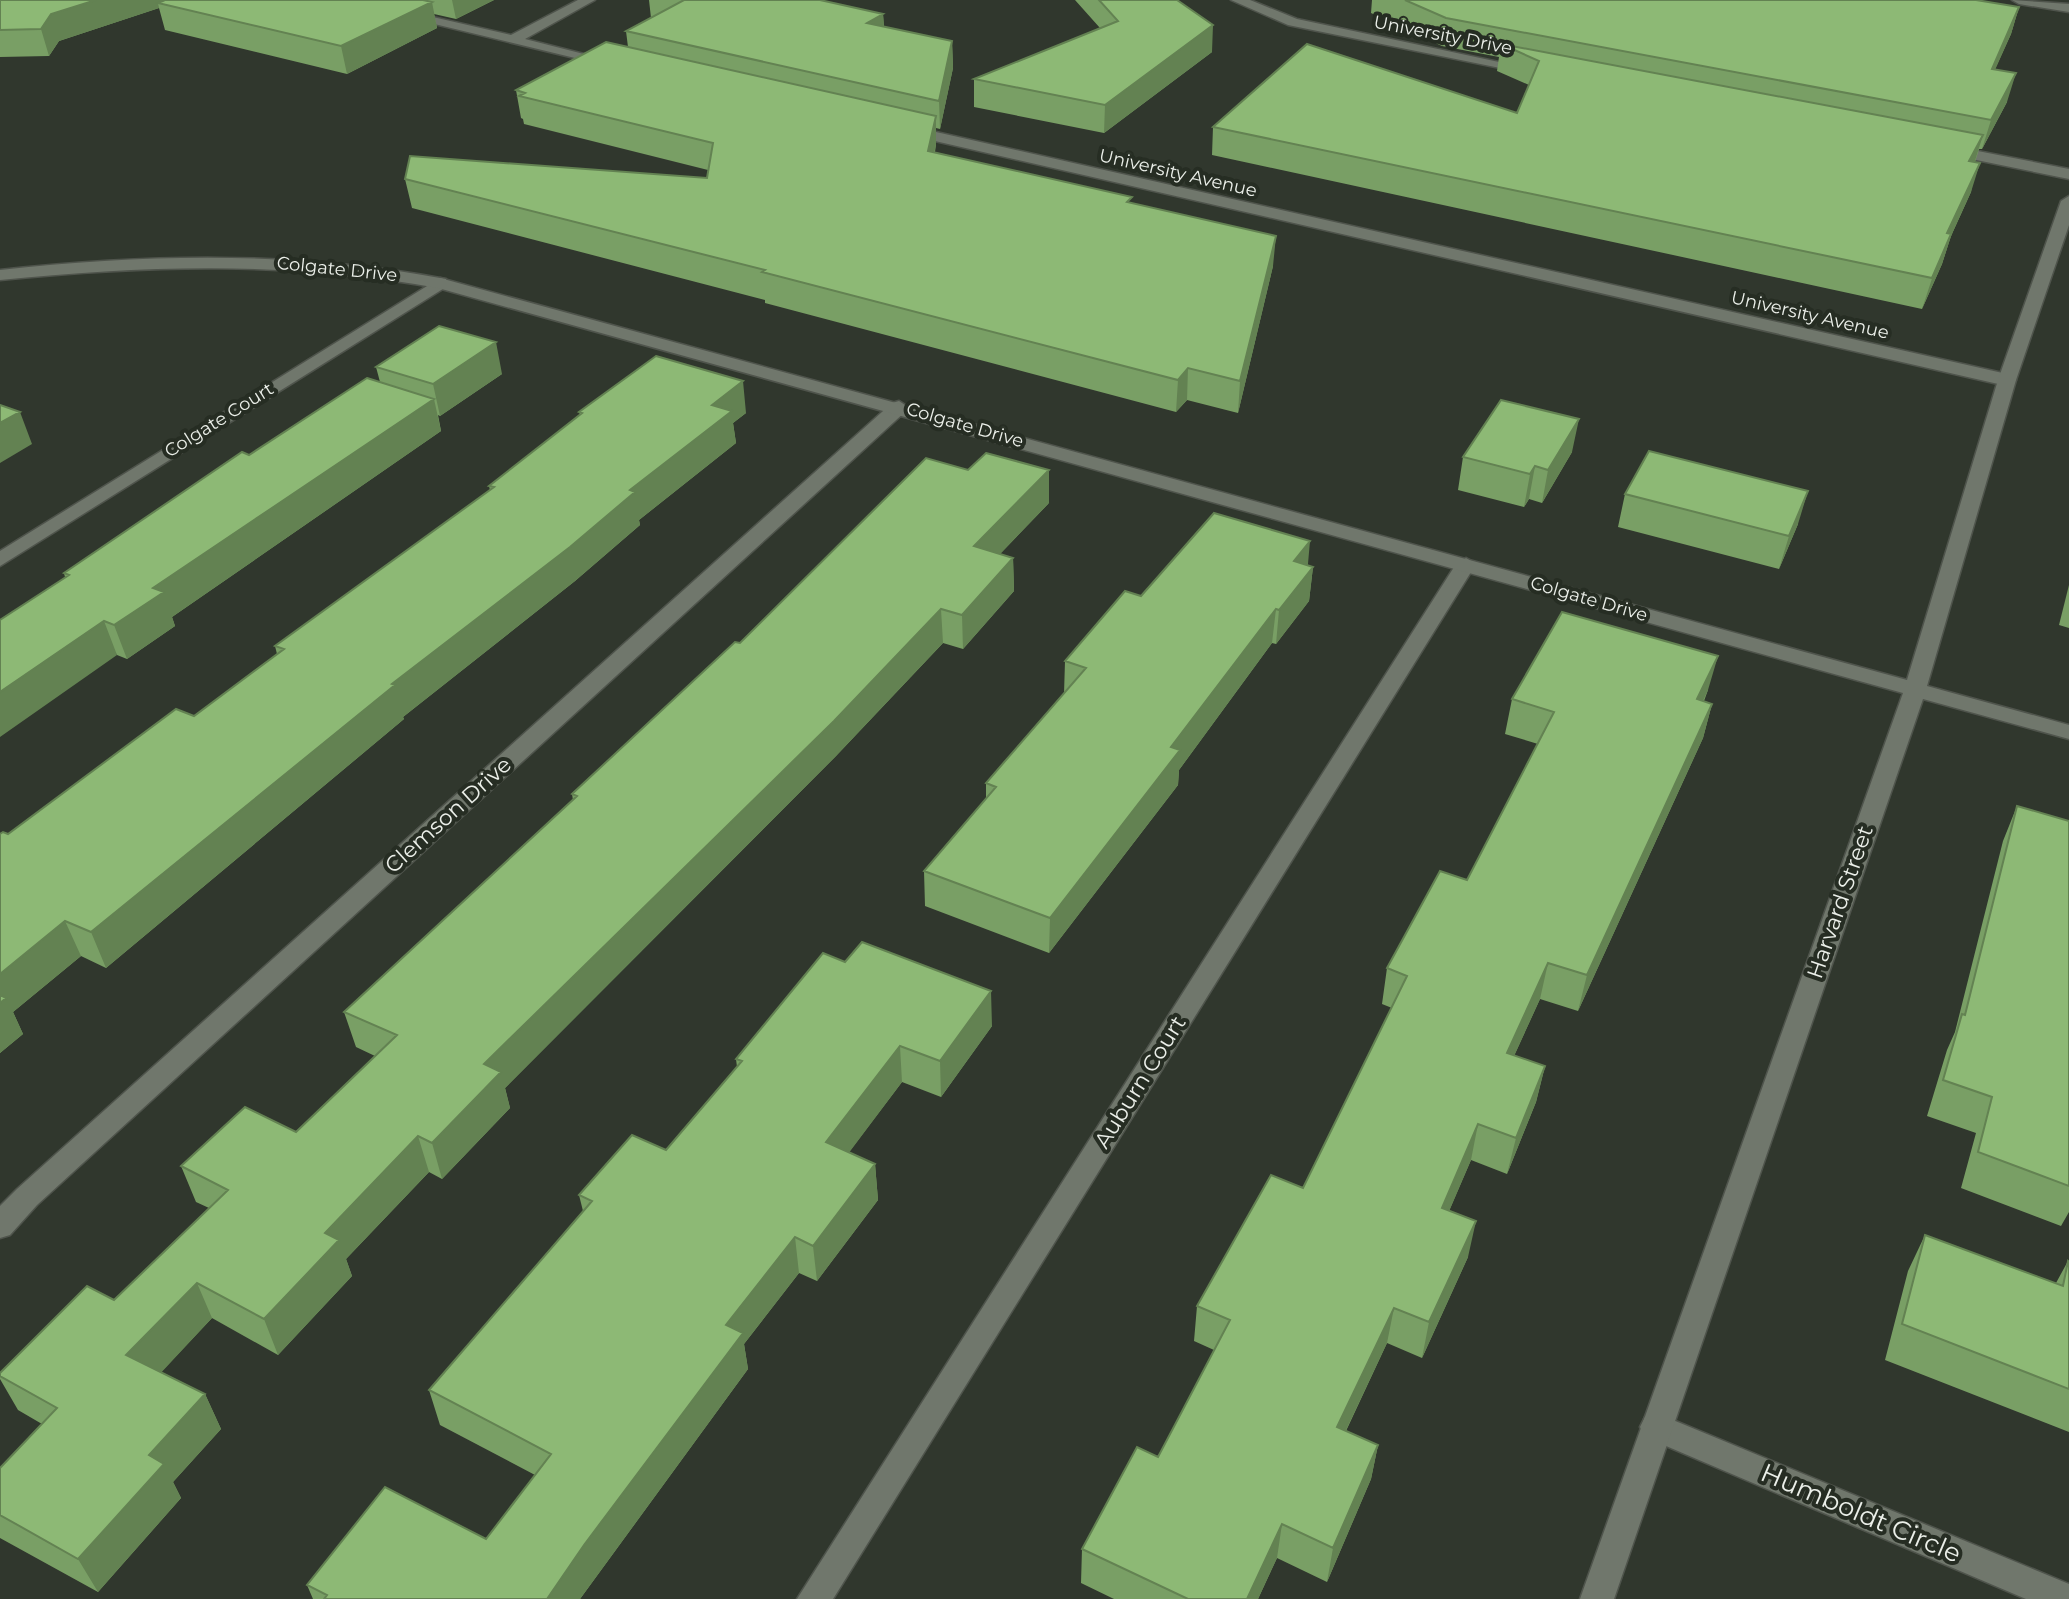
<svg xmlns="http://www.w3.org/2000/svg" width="2069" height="1599" font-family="Montserrat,sans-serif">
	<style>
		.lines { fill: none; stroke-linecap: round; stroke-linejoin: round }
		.street-casing { stroke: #4f544c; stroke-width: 3 }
		.secondary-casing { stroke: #4f544c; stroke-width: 3 }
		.street { fill: #70776c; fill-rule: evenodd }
		.secondary { fill: #70776c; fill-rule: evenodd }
		.wall { fill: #799f65 }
		.shaded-wall { fill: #638252 }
		.building { fill: #8db975; stroke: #638252; stroke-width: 2 }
		.labels { text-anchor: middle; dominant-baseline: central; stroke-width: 8; stroke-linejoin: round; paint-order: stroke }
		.far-street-label { font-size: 18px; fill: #ebefe9; stroke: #262d23 }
		.street-label { font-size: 22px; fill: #ebefe9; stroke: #262d23 }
		.near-street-label { font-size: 26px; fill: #ebefe9; stroke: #262d23 }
	</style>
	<rect width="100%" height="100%" fill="#30372d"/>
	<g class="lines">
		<defs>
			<path id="street" d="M335,0h24l152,35 67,-35h17l-70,39 94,24 -7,4z
				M1231,0h19l47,19 240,51 -7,4 -242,-49z
				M2012,0l57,4v8l-50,-8z
				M905,125l1102,249 9,6 -9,6 -1107,-253v-6z
				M1947,145l122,24v10l-127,-26 -3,-3z
				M440,278l6,1v8l-446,279v-15z
				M899,401l9,6 -2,4 -869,794 -27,30 -10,3v-32l17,-17 875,-786z
				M1466,558l10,6 -643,1035h-36l659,-1035z
				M1656,1413l413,171v15h-43l-381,-162 -5,-10 5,-10z"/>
			<path id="secondary" d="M2069,196v29l-53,155 -89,306 142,39v14l-146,-40 -309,900h-34l323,-906 -1465,-405c-147,-27 -290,-23 -438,-8v-10c148,-16 293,-19 440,8l1467,402 91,-300 63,-179z"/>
		</defs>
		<use href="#street" class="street-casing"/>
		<use href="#secondary" class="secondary-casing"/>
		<use href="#street" class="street"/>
		<use href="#secondary" class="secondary"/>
	</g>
	<path class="wall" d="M0,0h494l-38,19 -22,-5 3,14 -90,46 -182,-44 -6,-22 -100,33 -10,15 -49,1z
		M649,0h175l-1,1 60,13 1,13 68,14 1,27 -13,61 -4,-1v16l-1,8 197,51 141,63 -35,147 -51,-13 -11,12 -411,-109v-3l-353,-92 -7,-29 302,-1 1,-8 -184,-46 -1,-5 -2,-1 -5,-28 112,-43 -2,-16 25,-13z
		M1075,0h102l35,52 -108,81 -130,-26v-28l126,-51z
		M1372,0h603l44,7 -8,27 -16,35 12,33 -25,47h-3l-4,13 -4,30 -20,44 -9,28 -20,45 -710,-154 1,-28 304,-14 12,-28 -32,-14 2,-14 -57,-11 -71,-33z
		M376,367l126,7 -62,42 -2,-1 3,16 -269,186 3,9 -48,33 -10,-4 -52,-78 -1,-4 185,-118 131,-73z
		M579,412l167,1 -13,10 3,20 -97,77 1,5 -65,56 -172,136 1,2 -298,249 -25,-12 -68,56 10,22 -23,19 8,-219 186,-118 83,-62 -2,-8 215,-156 -1,-4 91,-71z
		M1572,452l-30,51 -13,-4 -5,8 -66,-17 5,-33z
		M1625,494l173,30 -19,45 -161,-42z
		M1049,503l-49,51 13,4 1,33 -51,58 -20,-6 -107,113 -331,332 5,20 -68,71 -13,-7 -83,87 6,17 -74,79 -66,-37 -51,54 44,22 16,35 -48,53 8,16 -83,94 -98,-54v-70l42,-44 -24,-14 -18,-31v-6l114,-73 95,-92 -13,-6 -15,-36 115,-34 79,-76 -19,-9 -12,-35 229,-212 -1,-6 168,-151z
		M1308,565l5,2 -4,34 -33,43 -4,-1 -93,127 -1,15 -129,168 -124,-47 -1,-35 62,-72v-16l78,-89 1,-33 76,-65z
		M2069,585v43l-10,-3z
		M1708,690l-4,11 8,3 -9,34 -125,273 -38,-12 -26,57 31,10 -9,36 -29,72 -36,-14 -22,51 19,46 -46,101 -35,-15 -41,88 32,14 -7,34 -44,103 -50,-24 -19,41h-144l-33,-16 1,-34 76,-92 56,-107 -20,-9 3,-35 106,-118 89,-180 -10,-4 5,-36 80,-88 71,-136 -33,-10 7,-35z
		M2017,806l52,15v391l-8,14 -100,-38 15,-55 -49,-17 20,-66 8,-18 48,-191z
		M845,962l147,64 -51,71 -39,-15 -53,70 26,12 3,36 -61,81 -18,-8 -55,71 4,25 -168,230h-267l-6,-14 179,-46 49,-64 -95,-50 -11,-35 154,-179 -4,-16 87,-45 71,-83 -1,-8z
		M1925,1235l131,48 12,-22 1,1v170l-184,-72 23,-89z"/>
	<path class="shaded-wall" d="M96,0h84l-22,3 1,5 -100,33 -10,15 -8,-27 10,-15z
		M452,0h42l-38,19z
		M432,2l5,26 -90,46 -6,-28z
		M2019,7l-8,27 -28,63 9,-28z
		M883,14l2,27 -18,-18z
		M1213,25l-1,27 -108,81 1,-28z
		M952,41l1,27 -13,61 -1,-28z
		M2016,73l-9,29 -25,47 9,-29z
		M936,116v28l-7,35 -1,-28z
		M1983,135l-9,29 -5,-3z
		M1980,163l-9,29 -20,44 -9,28 -20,45 25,-76z
		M1276,236l-3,30 -35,147 2,-32z
		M496,342l6,32 -62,42 -7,-32z
		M1188,368l-1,32 -11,12 2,-32z
		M743,381l3,32 -13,10 3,20 -97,77 1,5 -65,56 -172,136 1,2 -298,249 -15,-36 301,-248 238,-194 82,-85z
		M434,399l7,32 -269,186 3,9 -48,33 -13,-34 39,-37z
		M20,412l12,32 -32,19v-40z
		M1579,419l-7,33 -30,51 6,-33z
		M1535,466l-6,33 -5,8 6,-33z
		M1049,470v33l-74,77 -1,-34z
		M1808,491l-10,33 -19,45 10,-33z
		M1310,541l-3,34 -13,-14z
		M1013,558l1,33 -51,58 -1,-34z
		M1313,567l-4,34 -33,43 3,-34z
		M941,609l2,34 -107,113 -331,332 5,20 -68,71 -10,-36 52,-79z
		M1276,609l-4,34 -93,127 -1,15 -129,168 1,-35 121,-171z
		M104,621l13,34 -117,82v-45z
		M1718,656l-10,34 -20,44 9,-35z
		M1712,704l-9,34 -125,273 9,-36z
		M65,921l16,35 -68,56 10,22 -23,19v-79z
		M1548,963l-8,36 -41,90 8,-36z
		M991,991l1,35 -51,71 -1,-36z
		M900,1046l2,36 -72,96 -4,-36z
		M1545,1066l-9,36 -29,72 9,-36z
		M1478,1124l-7,36 -36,84 7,-36z
		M418,1136l11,36 -83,87 6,17 -74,79 -14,-36 61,-86z
		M875,1164l3,36 -61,81 -4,-35z
		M1476,1221l-8,36 -46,101 7,-36z
		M795,1237l4,36 -55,71 4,25 -168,230h-33l179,-274z
		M197,1283l15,35 -68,73 -18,-36z
		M1394,1308l-7,35 -56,119 6,-35z
		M205,1394l16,35 -48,53 8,16 -83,94 -20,-33 71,-104z
		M1378,1445l-7,34 -44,103 6,-34z
		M1282,1524l-5,34 -19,41h-11z"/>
	<path class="building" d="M0,0h96l-45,14 -10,15 -41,1z
		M165,0h258l9,2 -91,44 -183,-43z
		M684,0h136l63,14 -16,9 85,18 -13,60 -313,-70z
		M1099,0h78l36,25 -108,80 -131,-26 144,-58z
		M1405,0h571l43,7 -27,62 24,4 -25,47 -545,-102z
		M606,42l330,74 -8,35 204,46 -5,5 149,34 -36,145 -52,-13 -10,12 -416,-108 3,-2 -360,-91 5,-23 297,22 6,-35 -194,-47 6,-3 -9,-3z
		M1307,44l210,69 22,-52 -38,-17 482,91 -14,26 11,2 -33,70 4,1 -19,44 -719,-151z
		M439,326l57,16 -63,42 -57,-17z
		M656,356l87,25 -31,24 20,6 -102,79 5,2 -65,55 -178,137 3,1 -304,247 -26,-11 -65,53v-140l3,-2 5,2 168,-125 18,7 90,-67 -9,-3 219,-159 -5,-1 93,-73 -3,-1z
		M367,378l67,21 -281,189 11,4 -50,33 -10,-4 -104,71v-72l69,-45 -5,-2 178,-121 7,3z
		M1501,400l78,19 -31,51 -13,-4 -5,8 -67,-17z
		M0,405l20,7 -20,11z
		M1649,451l159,40 -19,45 -164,-42z
		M986,453l63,17 -75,76 39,12 -51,57 -21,-6 -107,112 -350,343 17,8 -69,71 -14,-7 -93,97 14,7 -75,79 -67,-36 -71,72 79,39 -56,61 15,9 -86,95 -78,-44v-47l57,-60 -57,-32v-3l87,-87 27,14 114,-110 -47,-24 64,-59 51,25 101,-97 -53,-23 233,-216 -5,-2 163,-152 5,1 186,-185 42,12z
		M1214,513l96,28 -16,20 19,6 -34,43 -3,-1 -105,138 9,3 -130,168 -126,-47 72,-84 -10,-4 100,-115 -21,-7 60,-70 16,5z
		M1562,612l156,44 -21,43 15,5 -125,271 -39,-12 -41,90 38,13 -29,72 -38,-14 -36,84 34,13 -47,101 -35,-14 -57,119 41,18 -45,103 -51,-24 -35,75h-59l-106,-50 55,-102 21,10 72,-137 -33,-14 74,-131 32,13 104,-212 -20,-8 53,-97 27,9 87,-168 -42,-13z
		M2017,806l52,15v365l-91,-34 14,-55 -49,-17 19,-66 3,1z
		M862,942l129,49 -51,70 -40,-15 -74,96 49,22 -62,82 -18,-9 -69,88 17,8 -159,212 -37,54h-223l3,-4 -20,-10 78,-98 101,52 65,-85 -122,-64 163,-189 -13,-6 53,-60 34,15 76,-89 -6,-2 87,-106 22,9z
		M0,995l6,3 -6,5z
		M1925,1235l138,51 5,-25 1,1v127l-167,-65z"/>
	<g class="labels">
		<g class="far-street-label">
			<text transform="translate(1443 35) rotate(11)">University Drive</text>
			<text transform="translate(1178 173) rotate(13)">University Avenue</text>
			<text transform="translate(337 269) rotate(6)">Colgate Drive</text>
			<text transform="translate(1810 315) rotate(13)">University Avenue</text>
			<text transform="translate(219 420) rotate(-32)">Colgate Court</text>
			<text transform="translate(965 425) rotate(16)">Colgate Drive</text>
			<text transform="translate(1589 599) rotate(16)">Colgate Drive</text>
		</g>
		<g class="street-label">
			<text transform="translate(448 815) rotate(-42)">Clemson Drive</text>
			<text transform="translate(1840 902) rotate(-71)">Harvard Street</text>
			<text transform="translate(1140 1082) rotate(-58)">Auburn Court</text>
		</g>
		<g class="near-street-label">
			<text transform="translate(1861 1513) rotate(23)">Humboldt Circle</text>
		</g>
	</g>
</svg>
